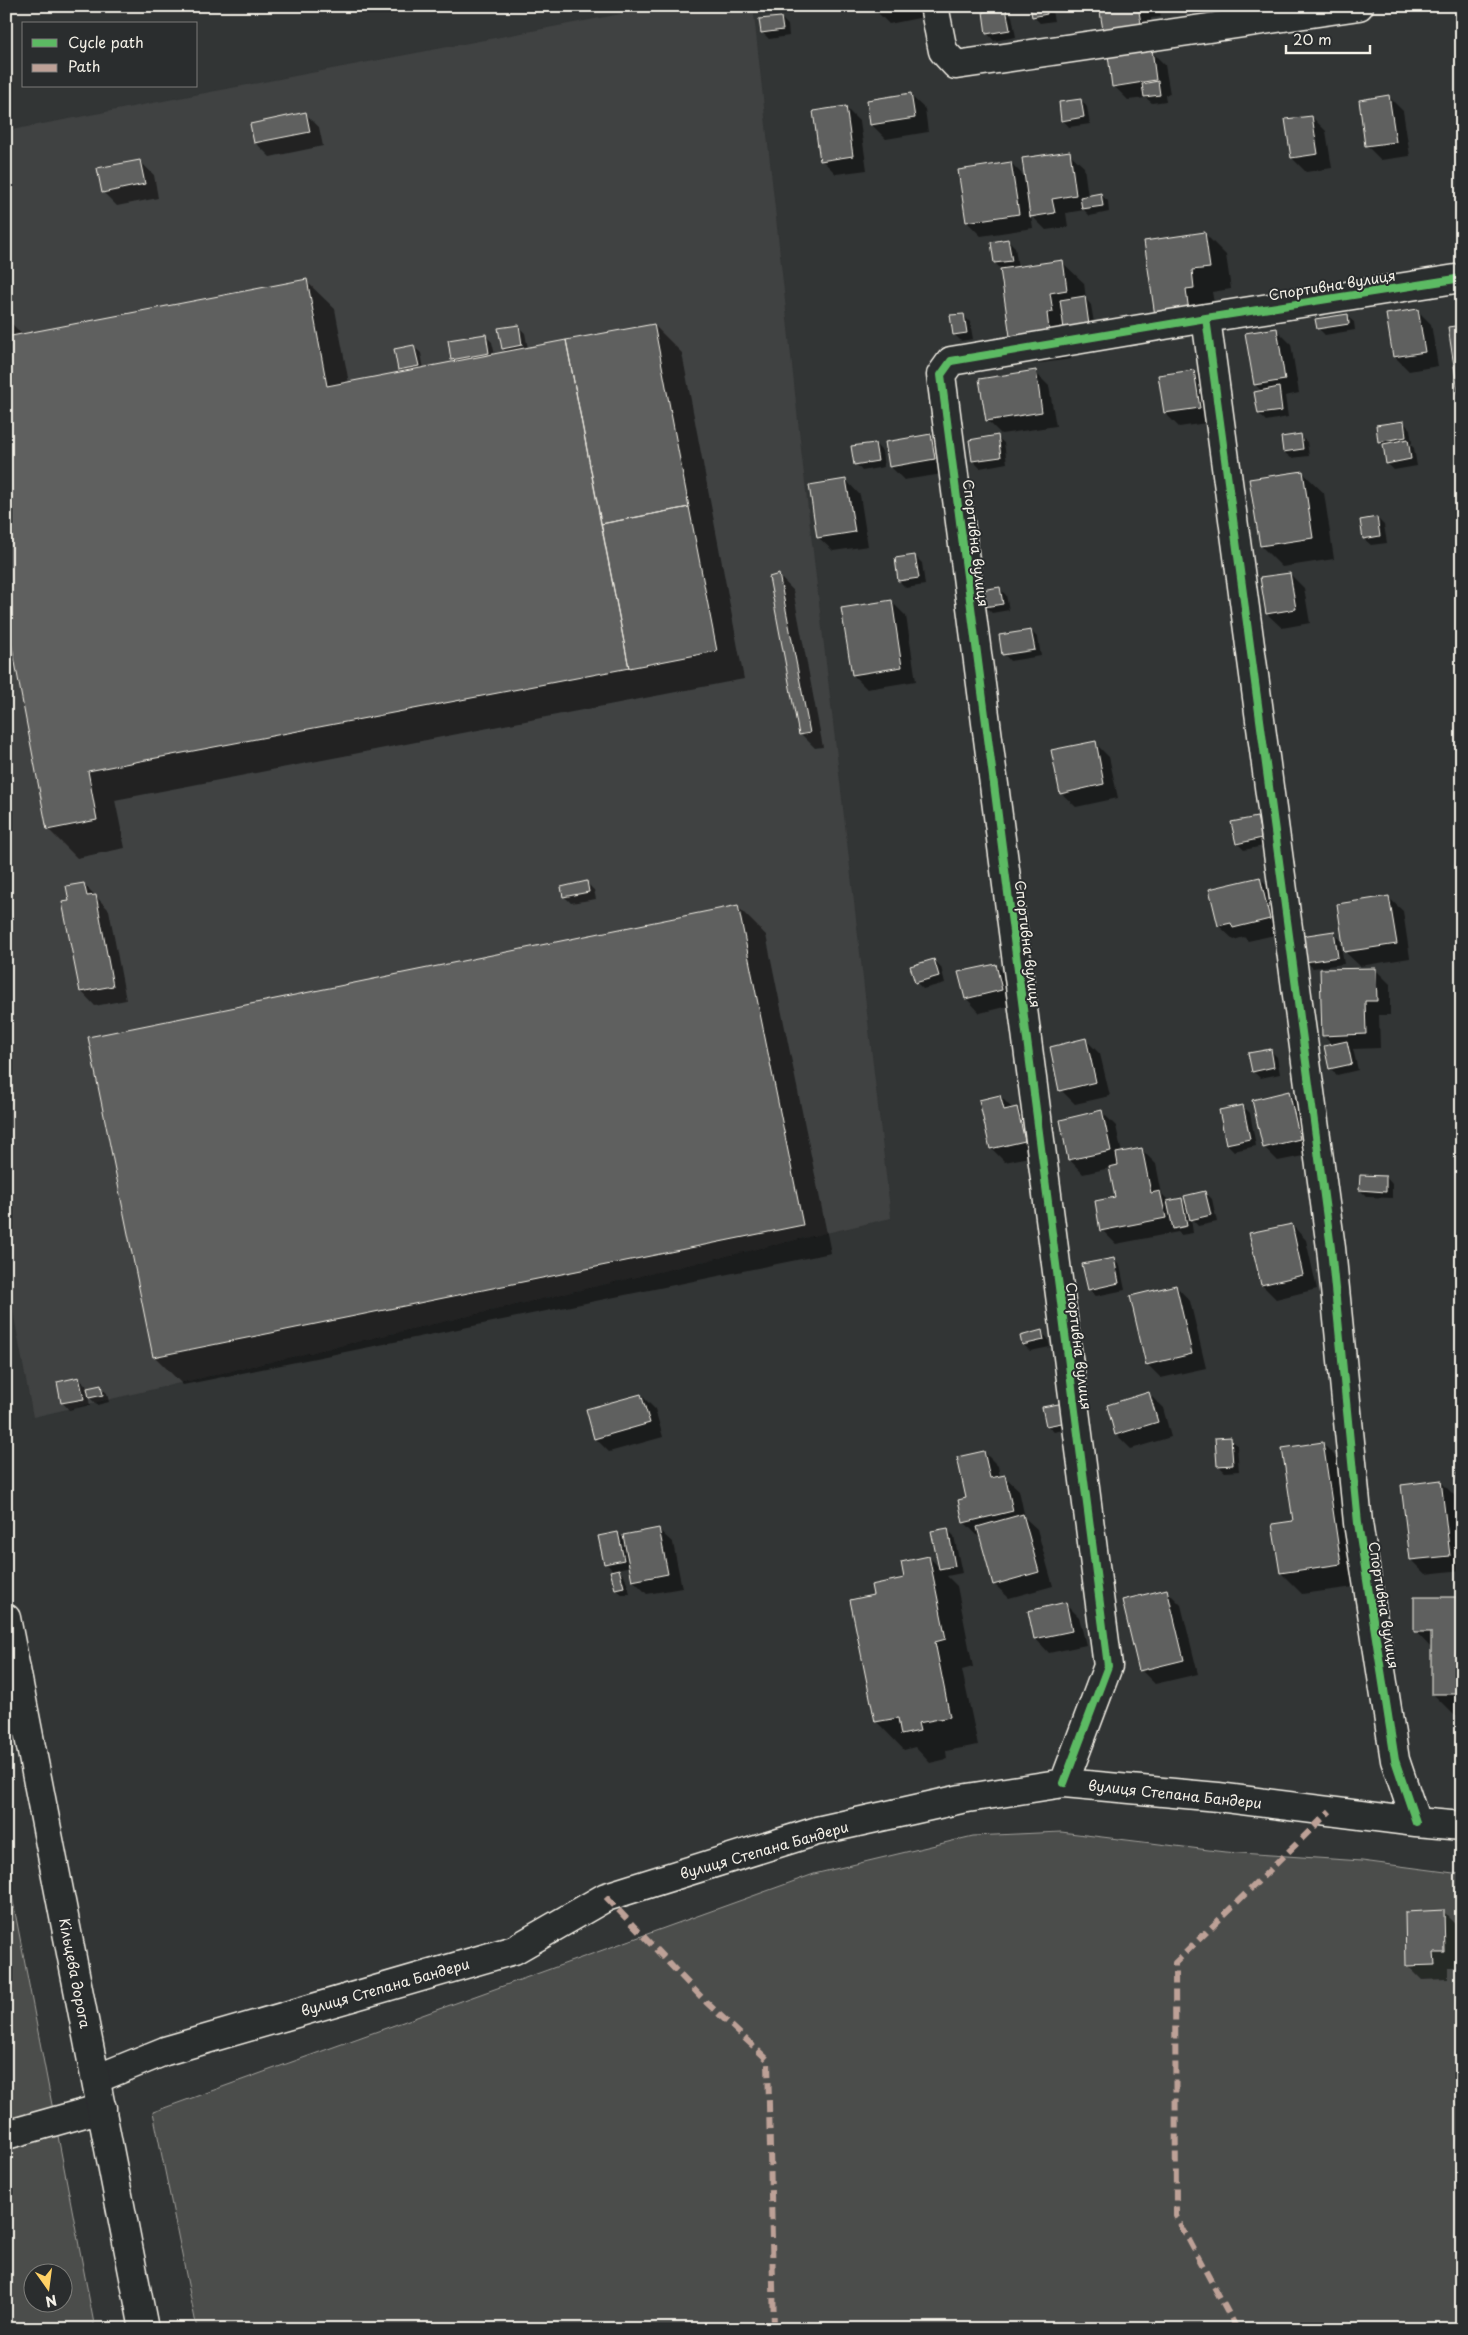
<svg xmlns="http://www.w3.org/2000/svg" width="1468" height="2335" font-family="'Playpen Sans',sans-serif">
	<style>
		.built { fill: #404242 }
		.green { fill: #4b4d4c; stroke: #a09f9a; fill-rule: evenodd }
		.shadow { fill: #0007 }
		.building { fill: #5f605f; stroke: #f4f1e8 }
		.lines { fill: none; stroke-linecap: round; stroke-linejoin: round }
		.street-casing { stroke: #f4f1e8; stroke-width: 31 }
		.highway-casing { stroke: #f4f1e8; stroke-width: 31 }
		.street { stroke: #2a2d2e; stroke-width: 28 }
		.highway { stroke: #2a2d2e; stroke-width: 28 }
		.quiet { stroke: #bda197; stroke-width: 6; stroke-dasharray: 12 6; stroke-linecap: butt }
		.cycleway-casing { stroke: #2a2d2e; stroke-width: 11 }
		.cycleway { stroke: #5cba63; stroke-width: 8 }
		.labels { text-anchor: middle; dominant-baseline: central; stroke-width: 4; stroke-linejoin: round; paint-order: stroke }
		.street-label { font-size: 14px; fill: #f4f1e8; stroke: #2a2d2e }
	</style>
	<rect width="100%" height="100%" fill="#323535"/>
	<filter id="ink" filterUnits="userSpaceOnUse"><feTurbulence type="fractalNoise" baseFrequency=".02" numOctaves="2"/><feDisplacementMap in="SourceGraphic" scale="10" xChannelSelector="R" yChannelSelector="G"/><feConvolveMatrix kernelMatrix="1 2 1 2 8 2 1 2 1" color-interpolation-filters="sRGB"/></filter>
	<g filter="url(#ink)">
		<path class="built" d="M663,6h90l49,452 89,760 -858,199 -27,-143v-1143z"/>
		<path class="green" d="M1061,1832l164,20 137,9 99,13 1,455h-1265l-44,-217 661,-238 159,-38z
			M6,1865l89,464h-89zM32,2272h30v30h-30z"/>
		<path class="shadow" d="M874,6h47l3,11 -35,7 -14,-14z
			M1032,6h15l5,5 2,10 -14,2 -7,-7z
			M1100,6h59l2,11 -10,1 4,25z
			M1005,9l7,7 4,21 -22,4 -6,-7z
			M781,18l7,7 1,11 -20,3 -7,-7z
			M1151,51l14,14 5,29 -5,1 1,6 -14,2 -6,-5 -18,2 -14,-14z
			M910,95l15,14 3,23 -42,7 -14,-14z
			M1389,97l14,14 7,45 -29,4 -14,-14z
			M1081,100l6,7 3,17 -21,3 -6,-7z
			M846,108l14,14 7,48 -31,4 -14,-14z
			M305,113l14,14 4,19 -53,11 -15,-15z
			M1312,117l14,14 6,37 -26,4 -14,-14z
			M1069,153l15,14 4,30 13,-2 7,6 1,11 -19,4 -6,-6 -18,3 2,14 -22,3 -15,-15 2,13 -52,8 -14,-14 44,-59 15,15z
			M140,161l14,14 4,23 -41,8 -14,-14z
			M1205,234l21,21 5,34 -19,3 3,17 -5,24 -32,4 -22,-21z
			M1008,240l7,7 3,21 44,-6 22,21 2,16 5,6 3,18 -21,3 -6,8 4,25 -37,5 -22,-22 -11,-73 -6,-6z
			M306,281l29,28 14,74 54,-10 -4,-4 15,-22 7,6 3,16 31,-6 -3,-4 33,-24 7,7 3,13 12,-2 -4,-5 15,-22 7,7 3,16 126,-24 28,28 62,326 -629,121 10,48 -48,10 -29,-29 -42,-221v-290l17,17z
			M1417,310l14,14 7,42 -29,5 -15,-15z
			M963,315l7,7 3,17 -12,2 -7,-7z
			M1347,316l7,6 1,8 -30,5 -7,-7z
			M1277,330l14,14 8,49 -14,3 3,21 -22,4 -7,-7 3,-22 -7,-8z
			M1193,371l14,14 6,37 -34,5 -14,-14z
			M1035,372l14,14 7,40 -55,8 -14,-14z
			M1403,422l7,7 2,14 -2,1 4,4 3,18 -23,4 -7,-7 -2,-17 -6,-5z
			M931,436l14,14 4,23 -45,7 -14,-14z
			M1300,436l7,6 2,14 -18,2 -7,-6z
			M997,437l7,6 3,20 -27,5 -7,-7 -3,-20z
			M875,444l7,7 2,16 -22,4 -6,-7z
			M1302,472l22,21 10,66 -52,8 -21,-21z
			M846,480l14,15 8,51 -35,5 -15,-14z
			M1377,518l7,7 3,18 -16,2 -7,-6z
			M915,556l7,7 3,22 -19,3 -7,-7 -3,-22z
			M1290,574l14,14 6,35 -28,5 -15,-14 -5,-36z
			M779,576l14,14 30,157 -8,1 -14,-14z
			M999,588l7,7 3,15 -17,3 -7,-7z
			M891,601l15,15 10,65 -49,8 -14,-14z
			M1031,631l7,7 3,18 -31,5 -6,-7z
			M1095,743l14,14 9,41 -42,9 -15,-14z
			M1257,819l7,7 4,19 -24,5 -7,-7z
			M1260,878l14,14 10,41 -36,8 -4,-4 -10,3 -15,-14z
			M587,883l7,7 2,9 -25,4 -7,-7z
			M84,884l25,26 17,90 -31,6 -14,-15 -11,-89z
			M1388,897l15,14 7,47 -50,8 -15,-14 -7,-46z
			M738,907l28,28 65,318 -648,132 -28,-28z
			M1333,933l7,6 4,25 -31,4 -7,-6z
			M934,960l7,7 4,16 -22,6 -7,-7z
			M996,965l14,14 6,25 -36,9 -14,-15z
			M1375,969l15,15v31h-11l1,33 -27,1 5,21 -21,5 -7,-7 3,-22 -10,-11z
			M1086,1040l14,14 10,42 -35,8 -14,-14z
			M1270,1050l7,7 3,17 -20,4 -7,-7z
			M1289,1093l14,14 10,47 -35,7 -14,-14z
			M1000,1096l13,13 4,-1 14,15 7,32 -33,7 -14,-14z
			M1243,1106l7,7 6,33 -22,5 -7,-7z
			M1102,1112l14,14 6,28 20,-4 14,14 6,30 8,8 11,-3 7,7 17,-14 7,7 5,23 -19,4 -7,-8 2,15 -12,2 -3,-3 -62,12 -14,-14 14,-32 -6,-30 -27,6 -14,-15z
			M1386,1177l6,7v14l-25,-1 -7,-7z
			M1292,1225l14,15 11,49 -41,10 -14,-14z
			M1113,1259l7,7 5,24 -29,6 -7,-7z
			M1176,1286l14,15 16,67 -45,10 -14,-14z
			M1042,1332l6,7 2,8 -20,4 -7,-7z
			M79,1378l7,7 1,5 13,-3 7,6 2,9 -12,3 -9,-9 2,9 -21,5 -6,-7z
			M1149,1394l14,14 8,29 -40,12 -15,-15z
			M641,1395l14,14 8,28 -54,15 -14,-14z
			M1043,1408l30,20 -19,4 -7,-7z
			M1230,1439l7,6 2,26 -14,1 -7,-7z
			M1323,1444l21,21 18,121 -60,8 -21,-21z
			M984,1452l14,14 2,11 4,-1 15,14 6,28 12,11 16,57 -44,12 -15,-14 -13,-48h-3l-14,-14 4,-23z
			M1441,1482l14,14 7,74 -37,4 -14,-14z
			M658,1529l15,14 9,45 -35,6 -14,-14 -2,-14 -14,3 8,8 5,16 -7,2 -7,-6 -2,-17 -8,-9 12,-30 8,8z
			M947,1529l7,7 8,37 -15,3 10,10 16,81 -11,3 16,75 -32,6 1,8 -17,4 -15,-16 -11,3 -28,-29 -1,-125 30,-17 24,-22 11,11z
			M1166,1590l15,15 17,69 -43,10 -14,-14z
			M1462,1598v117h-8l-22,-22v-44l-17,-18z
			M1065,1603l14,14 7,28 -37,8 -14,-15z
			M1443,1912l14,14 2,41h-11v12l-26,1 -15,-15z"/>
		<path class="building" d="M872,6h22l-21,5z
			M1030,6h16l1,8 -15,3z
			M1099,6h39l4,23 -38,7z
			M1006,8l4,22 -24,4 -3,-22z
			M781,17l2,13 -22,3 -2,-14z
			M1152,49l4,31 -44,7 -4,-32z
			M1158,81l2,14 -16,2 -2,-13z
			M911,93l4,25 -45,7 -3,-25z
			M1389,95l7,47 -31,4 -6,-46z
			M1081,99l3,18 -23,4 -2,-19z
			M846,106l7,50 -33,5 -7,-50z
			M306,112l4,20 -56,11 -4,-19z
			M1312,116l6,38 -27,4 -6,-39z
			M1070,151l6,44 -24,4 3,14 -25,4 -8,-59z
			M140,160l5,24 -43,9 -5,-25z
			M1011,162l8,52 -53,8 -8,-52z
			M1101,193l2,13 -21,3 -2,-12z
			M1205,232l5,36 -18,2 2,18 -8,1 3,23 -34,4 -11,-75z
			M1008,239l4,22 -18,2 -3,-21z
			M1063,260l4,30 -17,3 3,19 -6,1 3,25 -39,5 -11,-74z
			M307,279l20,107 239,-46 63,328 -541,103 9,49 -50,10 -41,-215v-278z
			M1085,296l4,29 -25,4 -4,-29z
			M1418,309l7,43 -32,5 -7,-43z
			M964,314l3,19 -14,2 -3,-20z
			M1348,314l1,10 -32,5 -2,-10z
			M654,324l35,183 -88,17 -35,-184z
			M519,325l3,20 -20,4 -4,-21z
			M1462,325v72l-3,1 -11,-71z
			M1277,328l8,52 -31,5 -9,-52z
			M486,334l3,19 -38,7 -3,-20z
			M414,345l5,21 -21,4 -4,-21z
			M1036,370l6,42 -56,9 -7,-42z
			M1194,370l6,38 -36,5 -6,-38z
			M1279,387l3,24 -24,3 -4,-22z
			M1404,421l2,16 -28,5 -2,-17z
			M931,434l4,25 -46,8 -4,-25z
			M1301,434l2,15 -20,3 -2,-15z
			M998,435l3,22 -29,4 -3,-21z
			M1408,439l3,20 -25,5 -3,-20z
			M875,443l3,18 -24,4 -3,-19z
			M1303,471l10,67 -53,8 -11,-67z
			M846,479l9,53 -38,6 -8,-53z
			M689,507l28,144 -88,17 -28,-144z
			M1377,517l3,19 -17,3 -3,-19z
			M915,555l4,23 -21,3 -3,-23z
			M1290,573l6,36 -30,5 -6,-37z
			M779,574l31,159 -11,2 -30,-158z
			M1000,587l3,17 -19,3 -3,-17z
			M892,600l10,67 -50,8 -11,-67z
			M1031,630l4,20 -33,5 -3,-20z
			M1096,741l8,43 -44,10 -9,-44z
			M1257,817l5,21 -26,6 -5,-22z
			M1260,877l10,42 -37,9 -2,-5 -13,3 -9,-37z
			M587,881l2,11 -26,5 -2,-10z
			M84,883l3,13 9,-1 17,91 -33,6 -18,-90 7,-1 -3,-15z
			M1389,896l8,48 -53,8 -7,-48z
			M738,905l65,320 -650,132 -65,-320z
			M1334,931l4,26 -33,5 -4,-26z
			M934,959l5,17 -24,7 -5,-17z
			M996,964l6,26 -37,9 -7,-27z
			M1376,968l1,33h-12l1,33 -44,2 -2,-67z
			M1086,1038l10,44 -37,9 -9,-44z
			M1347,1041l5,23 -23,5 -5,-23z
			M1271,1049l3,18 -22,5 -4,-19z
			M1289,1091l11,48 -37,9 -11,-48z
			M1000,1095l4,15 13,-3 8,34 -35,8 -11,-49z
			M1243,1105l7,34 -24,5 -7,-34z
			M1102,1110l9,41 -43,9 -8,-40z
			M1142,1148l9,45 9,-2 6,27 -66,13 -5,-30 20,-4 -6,-30 9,-2 -2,-12z
			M1360,1175l26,1v16l-27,-2z
			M1205,1191l6,24 -21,5 -6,-24z
			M1182,1198l5,28 -14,3 -6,-28z
			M1292,1224l11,51 -42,10 -12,-52z
			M1114,1258l5,25 -31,7 -6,-26z
			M1176,1285l16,69 -46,11 -16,-69z
			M1042,1330l2,10 -22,5 -2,-9z
			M79,1377l5,22 -23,4 -4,-21z
			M101,1385l2,10 -14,3 -2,-10z
			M1149,1392l9,30 -43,13 -8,-30z
			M641,1394l9,29 -56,16 -8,-30z
			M1064,1403l3,19 -21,4 -4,-19z
			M1231,1437l2,28 -16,1 -2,-28z
			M1323,1442l18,122 -61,9 -8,-49 21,-3 -11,-73z
			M984,1451l6,27 15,-3 8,36 -50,12 -5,-23 8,-2 -9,-41z
			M1462,1471v26h-1l-4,-25z
			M1441,1480l9,76 -40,4 -9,-75z
			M1023,1514l16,58 -46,13 -16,-58z
			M659,1528l9,46 -36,7 -9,-46z
			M948,1528l7,38 -16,3 -8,-38z
			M618,1532l6,28 -20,4 -6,-28z
			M929,1556l17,83 -11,3 15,75 -32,6 2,8 -19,4 -3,-17 -23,4 -25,-122 23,-5 -2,-10 33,-7 -3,-16z
			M619,1569l5,18 -9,2 -5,-18z
			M1167,1589l17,71 -45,11 -17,-71z
			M1414,1597h48v97h-31v-62h-17z
			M1066,1602l6,29 -38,8 -6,-28z
			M1444,1910l1,43h-11l1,12 -29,1 -1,-54z"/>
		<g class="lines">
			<defs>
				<path id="street" d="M934,6l9,45 13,14 403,-59
					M1206,318l125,930 27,275 37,237 21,62
					M1064,1783l44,-117 -167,-1291 10,-14 255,-43 256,-40
					M96,2079l69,-28 349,-101 92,-53 211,-66 144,-32 103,-16 154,14 198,25 46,4
					M6,2135l96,-27"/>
				<path id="highway" d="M6,1618l138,711"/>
			</defs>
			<use href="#street" class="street-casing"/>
			<use href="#highway" class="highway-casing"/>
			<use href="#street" class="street"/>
			<use href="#highway" class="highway"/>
			<path class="quiet" d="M606,1897l100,105 62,58 6,269
				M1237,2329l-61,-113 -1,-253 155,-152"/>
			<defs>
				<path id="cycleway" d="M1206,318l125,930 27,275 37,237 21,62
					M1064,1783l44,-117 -167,-1291 10,-14 255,-43 256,-40"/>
			</defs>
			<use href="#cycleway" class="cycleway-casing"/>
			<use href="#cycleway" class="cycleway"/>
		</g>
	</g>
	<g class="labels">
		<g class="street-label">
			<text transform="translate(1332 285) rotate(-9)">Спортивна вулиця</text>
			<text transform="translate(976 543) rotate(83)">Спортивна вулиця</text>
			<text transform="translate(1028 944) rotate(83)">Спортивна вулиця</text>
			<text transform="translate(1079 1346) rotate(83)">Спортивна вулиця</text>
			<text transform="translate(1384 1605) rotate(81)">Спортивна вулиця</text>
			<text transform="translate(1175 1794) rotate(6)">вулиця Степана Бандери</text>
			<text transform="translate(764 1850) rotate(-16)">вулиця Степана Бандери</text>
			<text transform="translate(75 1973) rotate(79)">Кільцева дорога</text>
			<text transform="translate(385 1987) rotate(-16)">вулиця Степана Бандери</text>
		</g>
	</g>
	<rect width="1468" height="2335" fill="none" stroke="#2a2d2e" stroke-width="25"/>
	<rect x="12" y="12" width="1443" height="2310" fill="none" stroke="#f4f1e8" stroke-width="2" filter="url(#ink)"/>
	<rect x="22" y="22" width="175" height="65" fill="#2a2d2e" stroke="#7b7b78"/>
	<rect x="32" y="39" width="25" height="8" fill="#5cba63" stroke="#7b7b78"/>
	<text x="68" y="48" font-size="15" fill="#f4f1e8">Cycle path</text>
	<rect x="32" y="64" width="25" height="8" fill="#bda197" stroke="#7b7b78"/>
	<text x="68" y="72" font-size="15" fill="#f4f1e8">Path</text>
	<g transform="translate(48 2288) rotate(166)"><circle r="24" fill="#2a2d2e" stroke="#7b7b78"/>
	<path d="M0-4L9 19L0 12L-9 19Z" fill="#ffd166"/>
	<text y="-8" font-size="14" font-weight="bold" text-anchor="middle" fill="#f4f1e8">N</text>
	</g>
	<path d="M1286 45v8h84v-8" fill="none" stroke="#f4f1e8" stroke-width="2.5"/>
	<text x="1293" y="45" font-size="15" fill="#f4f1e8" stroke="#2a2d2e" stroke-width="4" paint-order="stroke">20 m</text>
</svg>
